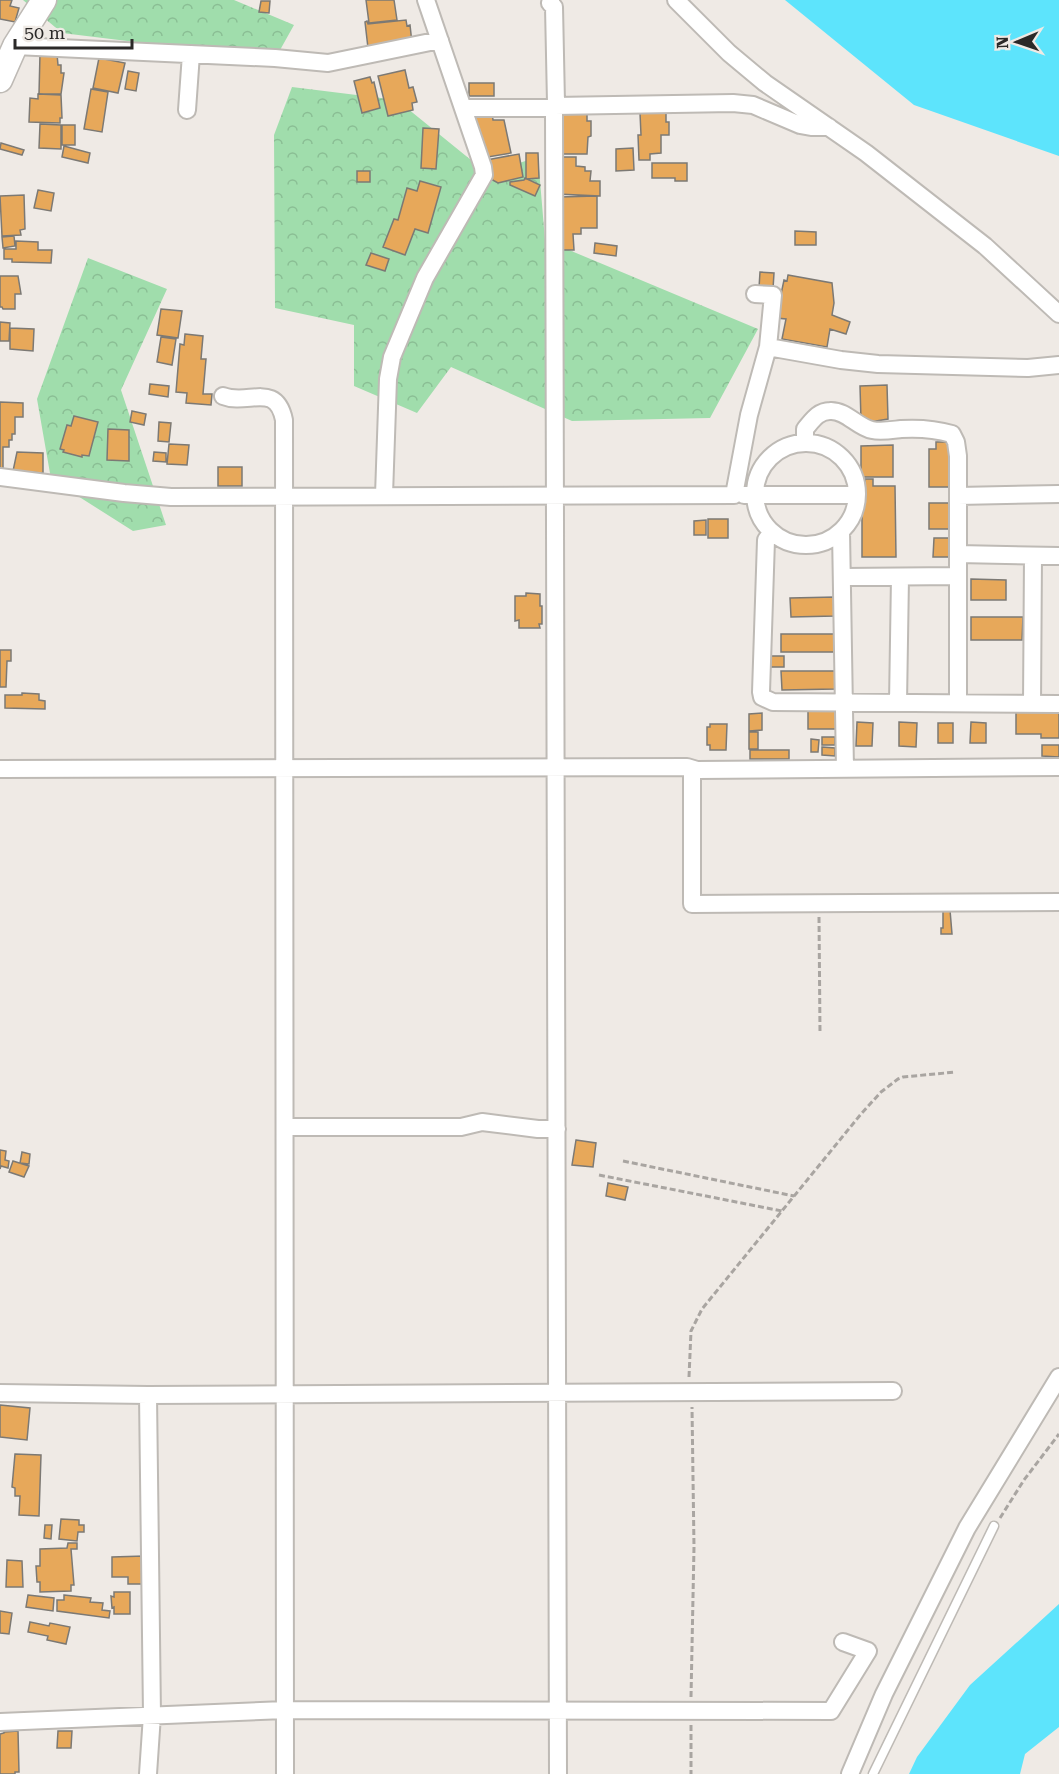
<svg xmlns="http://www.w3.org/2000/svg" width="1059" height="1774" font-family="'Roboto Serif',serif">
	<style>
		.forest { fill: url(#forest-crowns) }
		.water { fill: #5de4fc }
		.building { fill: #e7a85a; stroke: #7c7974; stroke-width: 1.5 }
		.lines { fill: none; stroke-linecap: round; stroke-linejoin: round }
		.lane-casing { stroke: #bebab5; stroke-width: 11 }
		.street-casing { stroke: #bebab5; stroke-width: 20 }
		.secondary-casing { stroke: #bebab5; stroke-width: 27 }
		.path { stroke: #a9a5a1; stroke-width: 3; stroke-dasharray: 6 3; stroke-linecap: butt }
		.lane { stroke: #fff; stroke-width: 8 }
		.street { stroke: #fff; stroke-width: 16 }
		.secondary { stroke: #fff; stroke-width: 24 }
	</style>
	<defs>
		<pattern id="forest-crowns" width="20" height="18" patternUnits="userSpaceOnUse" patternTransform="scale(1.5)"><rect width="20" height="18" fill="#a0ddac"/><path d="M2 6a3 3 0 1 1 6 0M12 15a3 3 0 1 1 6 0" fill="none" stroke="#8abe94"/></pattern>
	</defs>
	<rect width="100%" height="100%" fill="#efeae5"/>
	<path class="forest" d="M23,0h211l60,25 -19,34 -213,-26z
		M292,87l105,13 90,73 51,-16 7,83 213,89 -48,89 -138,3 -121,-54 -34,46 -63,-27v-61l-79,-17 -1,-173z
		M88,258l79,31 -46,101 45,135 -33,6 -82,-52 -14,-80z"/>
	<path class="water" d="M785,0h274v156l-145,-51z
		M1059,1604v123l-34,27 -5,20h-111l8,-17 53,-72z"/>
	<path class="building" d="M0,0h12l-2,6 9,2 -4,14 -15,-3z
		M366,0h28l3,20 -28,3z
		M261,1h9l-1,12 -10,-1z
		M406,20l1,6 3,-1 2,18 -44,5 -3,-26 2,-1 1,3z
		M40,54h17l1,11h3v8h3l-3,21h-22z
		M99,58l26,5 -7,30 -25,-5z
		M405,70l4,18 4,-1 4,15 -5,1 1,7 -25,6 -10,-40z
		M128,71l11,2 -3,18 -11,-2z
		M370,77l2,6 2,-1 6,26 -18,5 -8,-32z
		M469,83h25v13h-25z
		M91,89l17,3 -6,40 -18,-3z
		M38,94l23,1 1,23h-2v5l-31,-1 1,-24 8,1z
		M492,112l1,8h11l7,33 -23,4 -1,-6h-3l-9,-33z
		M666,112v10h3v13h-8v18l-11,1v6h-11l-1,-25h3l-1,-22z
		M587,113v8h4v15l-3,1 -1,17h-28v-40z
		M40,124l21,1v24l-22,-1z
		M62,125h13v20h-13z
		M423,128l16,1 -3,40 -15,-1z
		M1,143l23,7 -2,5 -22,-6z
		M64,146l26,7 -2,10 -26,-6z
		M633,148l1,22 -18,1v-22z
		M526,153h12l1,25 -13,1z
		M519,154l4,23 -25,6 -9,-5 -3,-18z
		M557,157h19v9l9,1v4h6l-1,10h10v15l-43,-2z
		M652,163h35v18h-12v-3h-23z
		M357,171h13v11h-13z
		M525,178l15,7 -5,11 -25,-11v-3l14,-2z
		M420,181l21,6 -13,46 -13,-4 -10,26 -22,-8 11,-28 4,1 9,-32 10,3z
		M38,190l16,3 -3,18 -17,-3z
		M24,195l1,34 -5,1 1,5 -19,1 -2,-40z
		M597,196v32h-16v6h-8l1,16h-15v-53z
		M795,231l21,1v13h-21z
		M14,236l1,10 -12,2 -1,-11z
		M16,241l22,1v8h14l-1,13 -39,-1v-3h-8v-10h12z
		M595,243l22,3 -1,10 -22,-3z
		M371,253l18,6 -4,12 -19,-6z
		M760,272l14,1 -1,16 -14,-1z
		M788,275l44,8 2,20 -2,12 18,7 -4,12 -16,-5 -3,18 -45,-8 4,-20 -10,-1 8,-38 3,1z
		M0,276h18l3,18h-6v15h-12l-1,-2h-2z
		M161,309l21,2 -4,27 -21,-3z
		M0,322l10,1 -1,18h-9z
		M10,328l24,1 -1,22 -23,-2z
		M185,334l18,2 -2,23h5l-3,35h9l-1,11 -25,-2 1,-10 -11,-1 4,-48 4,1z
		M161,337l15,2 -4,26 -15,-3z
		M150,384l19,2 -1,11 -19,-3z
		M887,385l1,34 -18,3v-2h-9l-1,-34z
		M0,402l23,1v14h-8v17h-3v6h-3v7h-6v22h-3z
		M132,411l14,3 -2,11 -14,-3z
		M74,416l24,6 -9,34 -7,-1v2l-19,-5 1,-2 -4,-1 7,-24 4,1z
		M159,422l12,1 -2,19 -11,-1z
		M108,429l21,1v31l-22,-1z
		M936,442h12v6h2v39h-21v-38h7z
		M169,444l20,1 -2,20 -20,-1z
		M893,445v32h-32v-31z
		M17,452l26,1v20l-30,-2z
		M154,452l12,1v9l-13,-1z
		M218,467h24v19h-24z
		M865,479h8v7h22l1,71h-34v-71h3z
		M929,503h22l-1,26h-21z
		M708,519h20v19h-20z
		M706,520v15h-12v-14z
		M934,538h16v19h-17z
		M971,579l35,1v20h-35z
		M526,593l14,1v12h2v18h-3l1,4h-21v-8l-4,1v-25h11z
		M835,597v19l-44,1 -1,-19z
		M971,617h52l-1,23h-51z
		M781,634h53v18h-53z
		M0,650h11v11h-4l-1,26h-6z
		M771,656h13v11h-14z
		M781,671h54v18l-53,1z
		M22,693l17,1v6l6,1v8l-40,-1v-13h17z
		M808,711h28v18h-28z
		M1016,712h43v26h-18v-4h-25z
		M762,713v17l-13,1v-17z
		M857,722l16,1 -1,23h-16z
		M899,722l18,1 -1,24 -17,-1z
		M971,722l15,1v20h-16z
		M938,723h15v20h-15z
		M710,724h17l-1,26h-16v-5h-3v-18h3z
		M749,732h9v17h-9z
		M822,737h13v8h-13z
		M811,739l8,1 -1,12h-7z
		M1042,745h17v12l-17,-1z
		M822,747l13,1v8l-13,-1z
		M750,750h39v9h-39z
		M943,910h7l2,24h-11v-6h2z
		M576,1140l20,3 -3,24 -21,-2z
		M0,1150l6,1 -1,9 4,1 -1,7 -7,-2 -1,3z
		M22,1152l8,2 -1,10 -9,-1z
		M13,1161l16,5 -5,11 -15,-5z
		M608,1183l20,4 -3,13 -19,-4z
		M0,1405l30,3 -3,32 -27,-3z
		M15,1454l26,1 -2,61 -20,-1 1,-19h-5v-8l-3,-1z
		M61,1519l18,1v5h5v7h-6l-1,9 -18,-2z
		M45,1525h7l-1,14 -7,-1z
		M68,1543h9v6h-6l3,36h-3v6l-31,1v-10h-3l-1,-16h4v-17l27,-1z
		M144,1556v28h-16v-7h-16v-20z
		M7,1560l15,1 1,26h-17z
		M114,1592h16v22h-16v-7l-2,1 -1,-12 3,1z
		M28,1595l26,3 -1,13 -27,-4z
		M64,1595l27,3 -1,4 13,1 -1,7 8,1 -1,7 -52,-7v-11h7z
		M0,1611l12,2 -3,21 -9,-1z
		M30,1622l19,4 1,-3 20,4 -4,17 -19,-4 1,-4 -20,-4z
		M18,1731l1,41h-4v2h-15v-40l4,-1v-1z
		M58,1731h14l-1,17h-14z"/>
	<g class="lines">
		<defs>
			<path id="lane" d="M873,1774l121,-248"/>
			<path id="street" d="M551,0l-1,3 4,4 2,96 -2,5 4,1666
				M676,0l53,53 36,30 101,70 119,93 74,68
				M15,46l260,12 53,5 112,-23
				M555,106l178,-3 20,2 47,20 11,2h18
				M464,108h90
				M187,110l4,-56
				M755,294l18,1 -5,52
				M223,396c25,10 53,-15 61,24l1,1354
				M805,442v-13c7,-8 13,-18 25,-18 16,-1 27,16 42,19 9,2 20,0 29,-1 17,-1 34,0 51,5l4,8 2,14v247
				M755 494a51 51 0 1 1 102 0a51 51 0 1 1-102 0Z
				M0,477l124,16 47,4 563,-2 15,-80 19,-68 73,13 37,4 150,4 31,-3
				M384,495l4,-116 4,-22 33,-79 59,-103 -1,-8 -57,-167
				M744,495h113
				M958,496l101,-2
				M841,531l4,238
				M771,533l-5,7 -5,152 1,5 11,5 286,2
				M958,554l101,2
				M843,577l115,-1
				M898,703l2,-126
				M1032,704l1,-148
				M0,769l687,-2 10,3 362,-3
				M692,769v135l367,-2
				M285,1127h176l21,-5 56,7h19
				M0,1393l148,2 745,-4
				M0,1722l285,-12 546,1 37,-60 -25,-9
				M148,1774l4,-59 -4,-320
				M850,1774l34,-80 83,-166 92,-151"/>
			<path id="secondary" d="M0,80l15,-34 29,-46"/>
		</defs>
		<use href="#lane" class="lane-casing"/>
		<use href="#street" class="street-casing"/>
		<use href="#secondary" class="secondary-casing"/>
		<path class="path" d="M819,917l1,115
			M623,1161l171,35
			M599,1175l183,36
			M689,1377l2,-46 11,-22 159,-195 20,-22 17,-13 5,-2 53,-5
			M1000,1518l24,-38 35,-46
			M691,1697l3,-150 -2,-140
			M691,1725v49"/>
		<use href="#lane" class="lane"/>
		<use href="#street" class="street"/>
		<use href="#secondary" class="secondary"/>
	</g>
	<g transform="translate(1017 42) rotate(268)" stroke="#efeae5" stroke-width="4.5" paint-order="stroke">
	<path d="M0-4.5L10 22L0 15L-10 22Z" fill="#2b2928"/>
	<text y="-9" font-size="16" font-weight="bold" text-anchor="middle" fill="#2b2928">N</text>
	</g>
	<path d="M15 39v9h117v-9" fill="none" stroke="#2b2928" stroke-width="3"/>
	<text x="24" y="39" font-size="18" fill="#2b2928" stroke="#efeae5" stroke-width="4.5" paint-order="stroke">50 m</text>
</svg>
